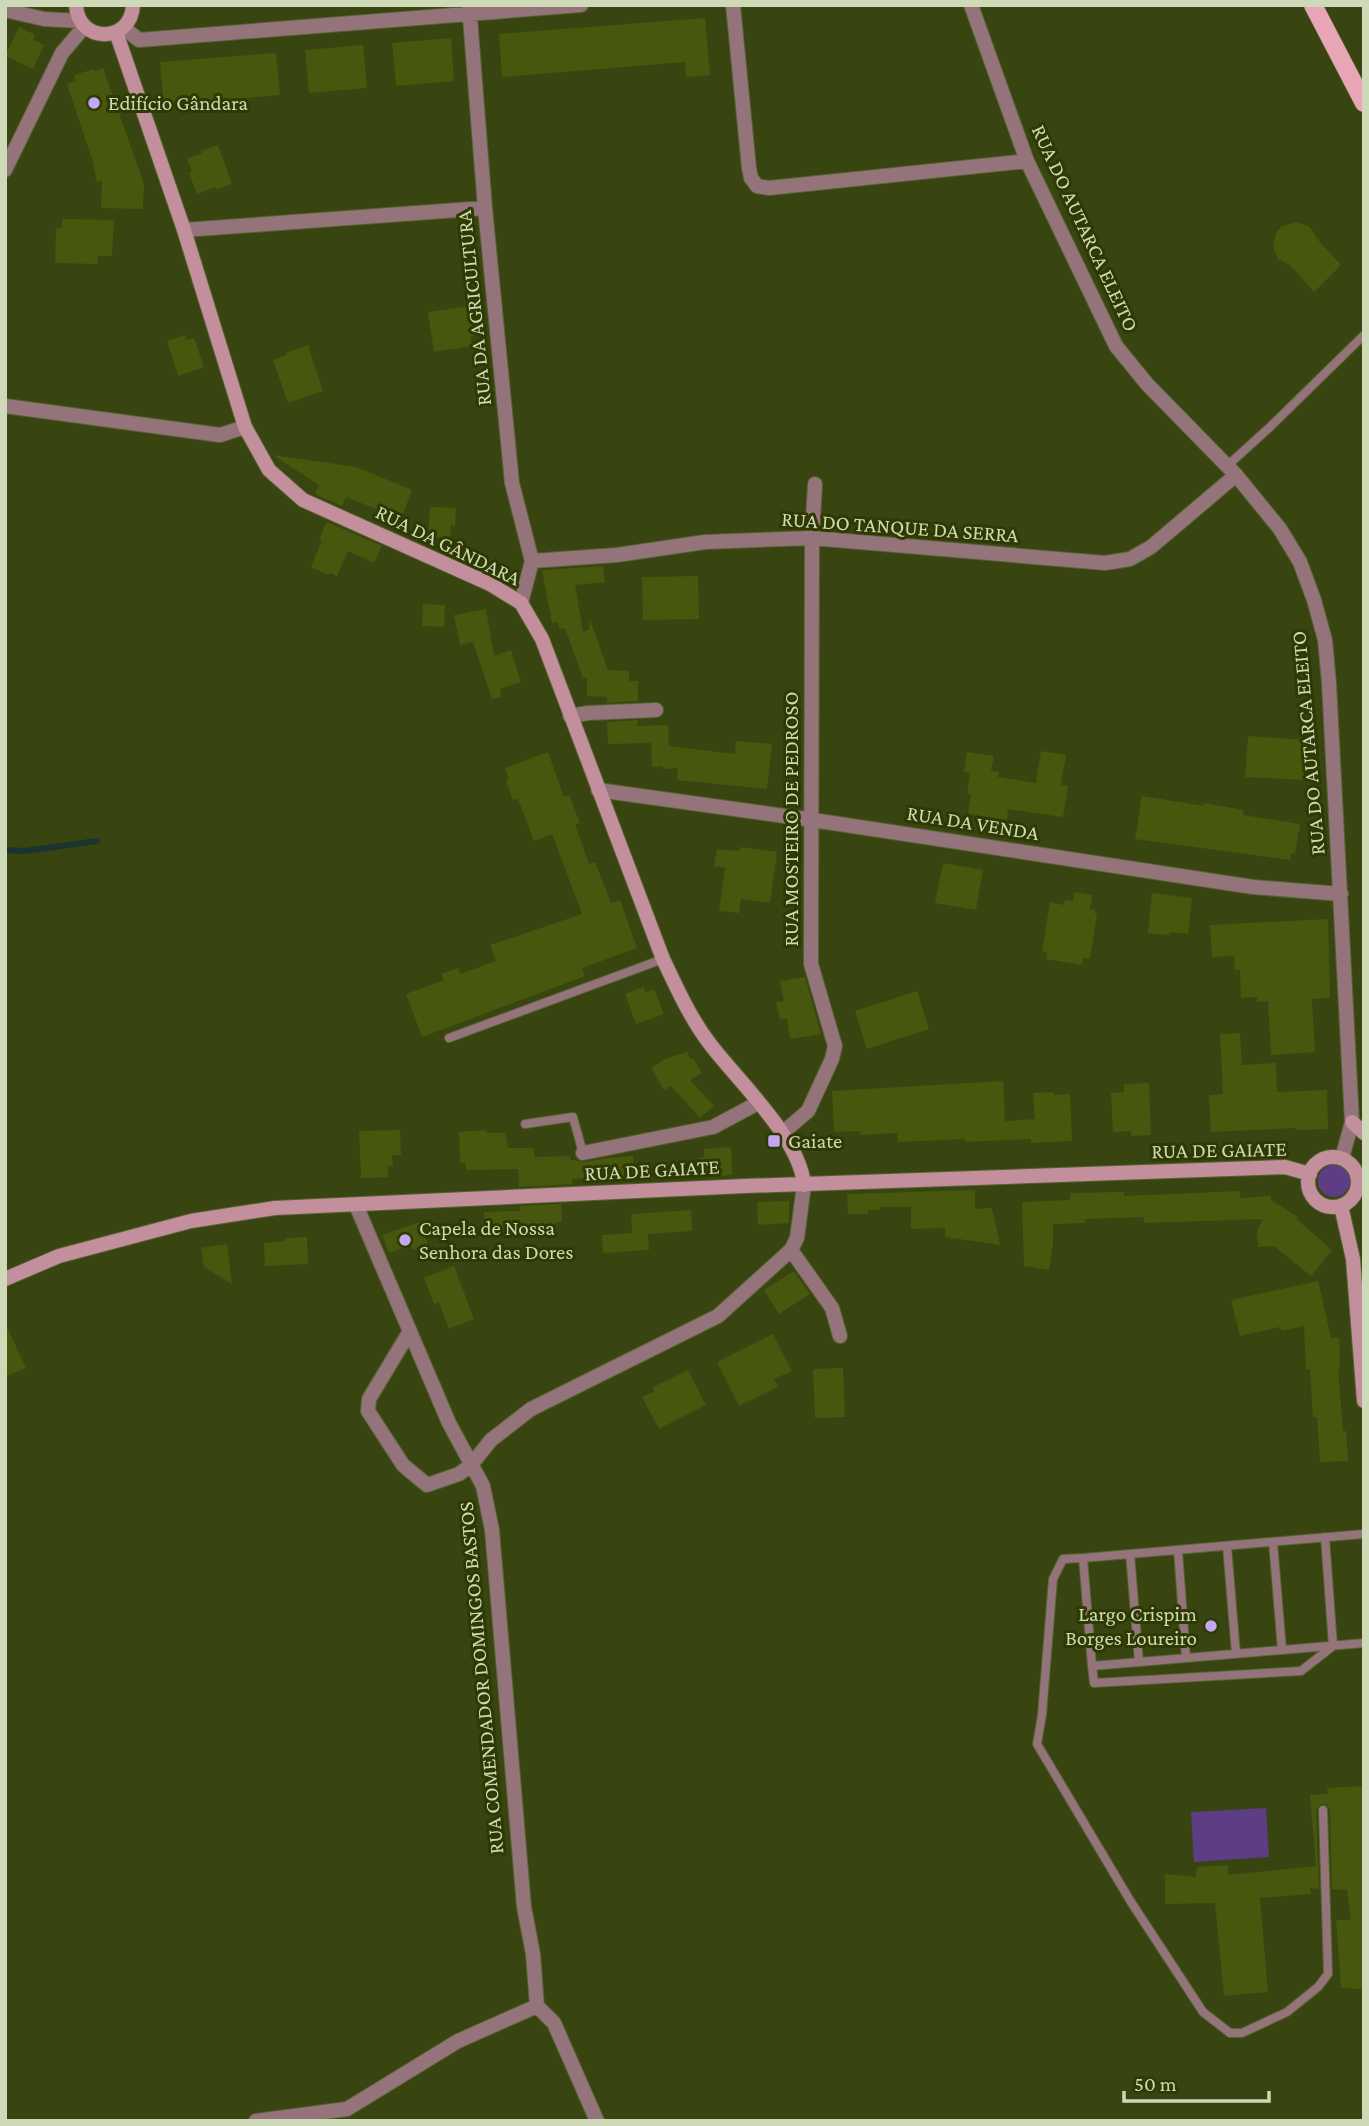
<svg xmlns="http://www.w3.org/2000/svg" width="1369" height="2126" font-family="'Crimson Pro',serif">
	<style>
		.green { fill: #5d3e85 }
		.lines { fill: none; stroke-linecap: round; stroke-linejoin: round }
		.stream { stroke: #1c3430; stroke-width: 6 }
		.building { fill: #47570e }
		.lane-casing { stroke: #566331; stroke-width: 10 }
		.street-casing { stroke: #566331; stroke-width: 16 }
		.secondary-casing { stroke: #566331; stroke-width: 16 }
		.primary-casing { stroke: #566331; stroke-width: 19 }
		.lane { stroke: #94737b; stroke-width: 8 }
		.street { stroke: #94737b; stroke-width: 14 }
		.secondary { stroke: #c38f9d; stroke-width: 14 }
		.primary { stroke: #e7a5b6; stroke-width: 18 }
		.poi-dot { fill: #c4a7f1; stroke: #2e3a02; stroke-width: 2.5 }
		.labels { text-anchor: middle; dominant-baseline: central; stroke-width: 6; stroke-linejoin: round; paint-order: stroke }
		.poi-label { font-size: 21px; fill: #ced9b7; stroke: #2e3a02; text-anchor: start }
		.street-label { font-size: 21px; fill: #ced9b7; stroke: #2e3a02 }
	</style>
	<rect width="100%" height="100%" fill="#384510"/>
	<path class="green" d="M1318 1181a16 16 0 1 1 32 0a16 16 0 1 1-32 0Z
		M1266,1808l3,49 -75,5 -3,-50z"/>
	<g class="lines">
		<path class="stream" d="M5,850l20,1 72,-10"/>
	</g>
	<path class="building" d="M705,18l5,57 -24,2 -1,-15 -183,15 -3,-43z
		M19,27l16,8 -2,5 11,5 -11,24 -28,-13z
		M451,38l3,43 -58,5 -4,-43z
		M363,45l4,43 -58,5 -4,-43z
		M276,53l4,42 -116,10 -4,-43z
		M103,68l41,116 -1,25 -42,-1 1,-28 -5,2 -4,-20 -26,-78 9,-3 -2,-6 20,-6 1,2z
		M218,145l14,39 -16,6 -1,-3 -18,7 -8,-21 3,-1 -5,-13 15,-6 -1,-2z
		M62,219l52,1 -2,36h-14v8l-43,-1 1,-35h6z
		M1296,222l14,5 8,13 23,25 -27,27 -23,-26 -13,-7 -3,-7 -2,-7 4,-14 5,-5z
		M470,306l4,30 -3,1 1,9 -38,6 -6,-40z
		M185,335l1,5 8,-2 10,29 -26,9 -11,-35z
		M308,345l15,46 -35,12 -15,-43 14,-5 -1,-2z
		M273,455l83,12 56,23 -11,29 -55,-22 -4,9 -27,-12 4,-9z
		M430,507l26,1 -1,18 -4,-1 -1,13 -22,-1z
		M327,522l55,24 -8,17 -26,-12 -11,25 -7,-3 -1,2 -18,-8 11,-27 -3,-1z
		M603,566l2,16 -30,3 8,47 6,-2 1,-10 18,50 21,1v10h9v20l-31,2v-6l-20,-1v-19l-4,1 -18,-50 -6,1 -1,-7 -6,1 -10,-53z
		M698,576l1,43 -56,1 -1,-43z
		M423,604l22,1 -1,22 -22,-1z
		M486,609l8,47 17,-6 10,32 -21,7 1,8 -9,2 -19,-57 -13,3 -6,-30z
		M637,720v6l31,-1 1,21 66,8 1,-13 36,3 -5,45 -90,-9 1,-12 -15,1v-3l-11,1 -1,-24 -43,1 -1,-22z
		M1248,736l59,4 -3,40 -59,-3z
		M1041,751l25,4 -5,30 7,1 -5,31 -55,-8 -1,11 -39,-6 3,-20h-4l3,-21 -6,-1 3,-20 27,4 -3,15 8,1 -1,5 38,6z
		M548,752l16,45 5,-2 11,28 -5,1 14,40 6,-2 16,41 9,-3 17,48 -55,20 3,8 -163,61 -16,-43 38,-14 -3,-6 17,-6 2,6 36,-13 -6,-16 92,-31 -30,-80 -18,7 -16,-42 -5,1 -7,-19 3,-1 -4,-12z
		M1142,796l62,10v-3l40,7 -1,5 57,9 -5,30 -4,-1 -1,7 -155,-21z
		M740,847l37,5 -7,51 -29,-4 -2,14 -20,-2 6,-43 -11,-2 3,-17 22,2z
		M943,863l40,7 -7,40 -41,-7z
		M1074,892l18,3 -2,14 5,1v4h2l-7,45 -7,-1 -1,7 -36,-6 1,-7 -5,-1 8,-49 14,3 1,-5 8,1z
		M1152,893l40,5 -4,36 -18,-2 -1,3 -21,-2z
		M1328,919l2,79 -18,1 3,53 -44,3 -3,-54 -11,1v-5l-16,1 -1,-28h-5l-1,-14 -22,1 -2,-32z
		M805,977l16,57 -31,5 -3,-21 -7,2 -4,-18 8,-1 -4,-20z
		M643,987l3,6 8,-4 10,25 -28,10 -11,-30z
		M917,991l12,38 -62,20 -12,-38z
		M1240,1033l2,32 34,-2 1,29 50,-2 1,39 -31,1v-2l-86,4 -2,-37 14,-1 -3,-60z
		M687,1052l4,7 2,-1 9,15 -12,7 24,26 -14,12 -29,-32 -7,4 -13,-22 14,-9z
		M1003,1081l2,40 30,-2 -2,-26 21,-1v3l16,-1 2,47 -41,2v-4l-66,3v-3l-67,3v-9l-38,2 -1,-4 -25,1 -2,-41z
		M1149,1083l2,52 -20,1v-5l-18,1 -2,-39 13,-1v-8z
		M400,1130l1,25h-9l1,11h-5v11l-27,1 -2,-47z
		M487,1130v3h18l3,15h26v9l36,-1 1,4 13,2 24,-4 25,-2 1,20 -62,3v5l-53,3 -1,-18 -52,1v-7h-6l-1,-31z
		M731,1147l1,28 -32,2v-19l4,-1v-8z
		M975,1190v19l17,-1 8,37 -55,-8v-9l-34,1v-22h-31v3h-12v4h-20l-1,-20z
		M1240,1191v7l31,-2v4l28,18h-4l37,32 -21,26 -37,-30 -16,1 -1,-16 6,-12 -119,4v-6l-59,2v4l-32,1v20l-4,26 -25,-4 -2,-64 48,-2v-7l54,-1v4z
		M789,1201v22l-31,2 -1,-23z
		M561,1204l1,17 -35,14 -2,-9 -40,2 -1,-16 36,-1 -1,-5z
		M691,1210l1,21 -44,3 1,16 -46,3 -1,-18 30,-2 -1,-19z
		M419,1222l9,22 -15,6 -3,-5 -21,8 -7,-18z
		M307,1237l1,27 -43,2 -1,-23 21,-2v-3z
		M227,1244l5,40 -28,-17 -3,-19z
		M454,1266l20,53 -25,10 -10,-27 -5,2 -10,-26z
		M794,1271l16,23 -31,20 -15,-24z
		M1318,1281l13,57h8l1,29h-2l5,64h3l2,30 -28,1 -3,-45h-4l-3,-48h-4l-2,-43 -23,5 -1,-4 -40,9 -9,-36z
		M5,1323l21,45 -21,9z
		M773,1334l19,37 -18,8 4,8 -39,19 -22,-44z
		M843,1368l2,49 -30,1 -2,-49z
		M688,1370l18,35 -47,24 -17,-32 13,-6 -2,-4z
		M1364,1786v203l-23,-1 -5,-68h15l-4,-30 -15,-1 -2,-79 -3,-5 -5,-1 -4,2 -2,4 3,79 -9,-1 1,6 -51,4 8,94 -44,4 -9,-93 -50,1v-30l31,3 1,-10 31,-2v10l88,-9 -6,-71 18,-1 -1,-6z"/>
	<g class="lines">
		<defs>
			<path id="lane" d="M1227,466l43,-39 94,-92
				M449,1038l214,-79
				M525,1124l48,-7 10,36
				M1364,1534l-281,24 9,108 272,-23
				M1273,1542l9,108
				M1227,1546l9,108
				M1178,1550l8,108
				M1130,1554l9,108
				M1083,1558l-20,1 -10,20 -11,136 -5,29 94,158 72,110 27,21h12l45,-21 31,-25 10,-13 -5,-164
				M1092,1666l2,17 207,-12 32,-25 -8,-109"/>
			<path id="street" d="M469,5l16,203 27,275 20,78 -11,42
				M733,5l16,163 2,10 6,8 12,2 258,-27
				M971,5l56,156 89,185 31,38 89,91 44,54 20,33 14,38 11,40 4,43 23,439 -10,36
				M5,10l39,9 36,2
				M124,28l15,12 442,-35
				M5,170l57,-117 22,-26
				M184,230l301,-22
				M5,406l215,29 25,-8
				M532,561l85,-6 88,-13 107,-4 293,25 25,-4 21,-12 85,-72
				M570,716l18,-3 68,-3
				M598,790l215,30 440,67 88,7
				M781,1134l27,-23 24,-52 3,-13 -24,-82 1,-426 3,-54
				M583,1153l130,-26 45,-24
				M356,1205l93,218 34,63 9,44 32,377 9,47 4,52
				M791,1250l41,58 8,28
				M410,1331l-41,68 -1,12 35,54 24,20 32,-11 12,-9 20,-25 40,-31 187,-93 73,-66 6,-12 7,-53
				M537,2006l17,17 43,98
				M256,2121l91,-12 111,-68 79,-35"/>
			<path id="secondary" d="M76,5c2,39 55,39 57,0
				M116,32l68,198 61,197 24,43 34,30 187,84 31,19 21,36 121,320c14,29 27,59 47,85 28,37 90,94 94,141
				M1352,1122l12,11
				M1308 1182a25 25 0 1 1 50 0a25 25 0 1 1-50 0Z
				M1341,1206l12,53 11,142
				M5,1279l54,-23 132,-35 84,-13 470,-22 540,-19 25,7"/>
			<path id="primary" d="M1313,5l51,98"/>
		</defs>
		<use href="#lane" class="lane-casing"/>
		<use href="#street" class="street-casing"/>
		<use href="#secondary" class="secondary-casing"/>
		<use href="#primary" class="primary-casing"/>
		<use href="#lane" class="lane"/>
		<use href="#street" class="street"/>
		<use href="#secondary" class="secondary"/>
		<use href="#primary" class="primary"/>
	</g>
	<g class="poi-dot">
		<circle cx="94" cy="103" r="7"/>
		<rect x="767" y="1134" width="14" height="14" rx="3.5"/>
		<circle cx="405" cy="1240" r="7"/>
		<circle cx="1211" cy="1626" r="7"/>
	</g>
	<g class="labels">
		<g class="poi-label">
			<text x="108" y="103">Edifício Gândara</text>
			<text x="788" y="1141">Gaiate</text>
			<text x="419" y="1228">Capela de Nossa<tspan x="419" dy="24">Senhora das Dores</tspan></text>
			<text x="1197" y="1614" text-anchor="end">Largo Crispim<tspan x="1197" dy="24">Borges Loureiro</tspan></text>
		</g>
		<g class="street-label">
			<text transform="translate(1085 228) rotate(65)">RUA DO AUTARCA ELEITO</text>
			<text transform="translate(474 308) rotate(-96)">RUA DA AGRICULTURA</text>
			<text transform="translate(900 527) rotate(4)">RUA DO TANQUE DA SERRA</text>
			<text transform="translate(448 545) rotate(26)">RUA DA GÂNDARA</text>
			<text transform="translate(1308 743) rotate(-95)">RUA DO AUTARCA ELEITO</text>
			<text transform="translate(791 819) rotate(-90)">RUA MOSTEIRO DE PEDROSO</text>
			<text transform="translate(973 823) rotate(9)">RUA DA VENDA</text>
			<text transform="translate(1219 1150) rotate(-1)">RUA DE GAIATE</text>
			<text transform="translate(652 1170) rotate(-3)">RUA DE GAIATE</text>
			<text transform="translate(481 1678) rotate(-95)">RUA COMENDADOR DOMINGOS BASTOS</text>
		</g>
	</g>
	<rect width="1369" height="2126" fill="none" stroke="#ced9b7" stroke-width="14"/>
	<path d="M1124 2091v10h145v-10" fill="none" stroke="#ced9b7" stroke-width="3.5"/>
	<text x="1134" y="2091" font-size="21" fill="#ced9b7" stroke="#2e3a02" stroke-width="5" paint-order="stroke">50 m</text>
</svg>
